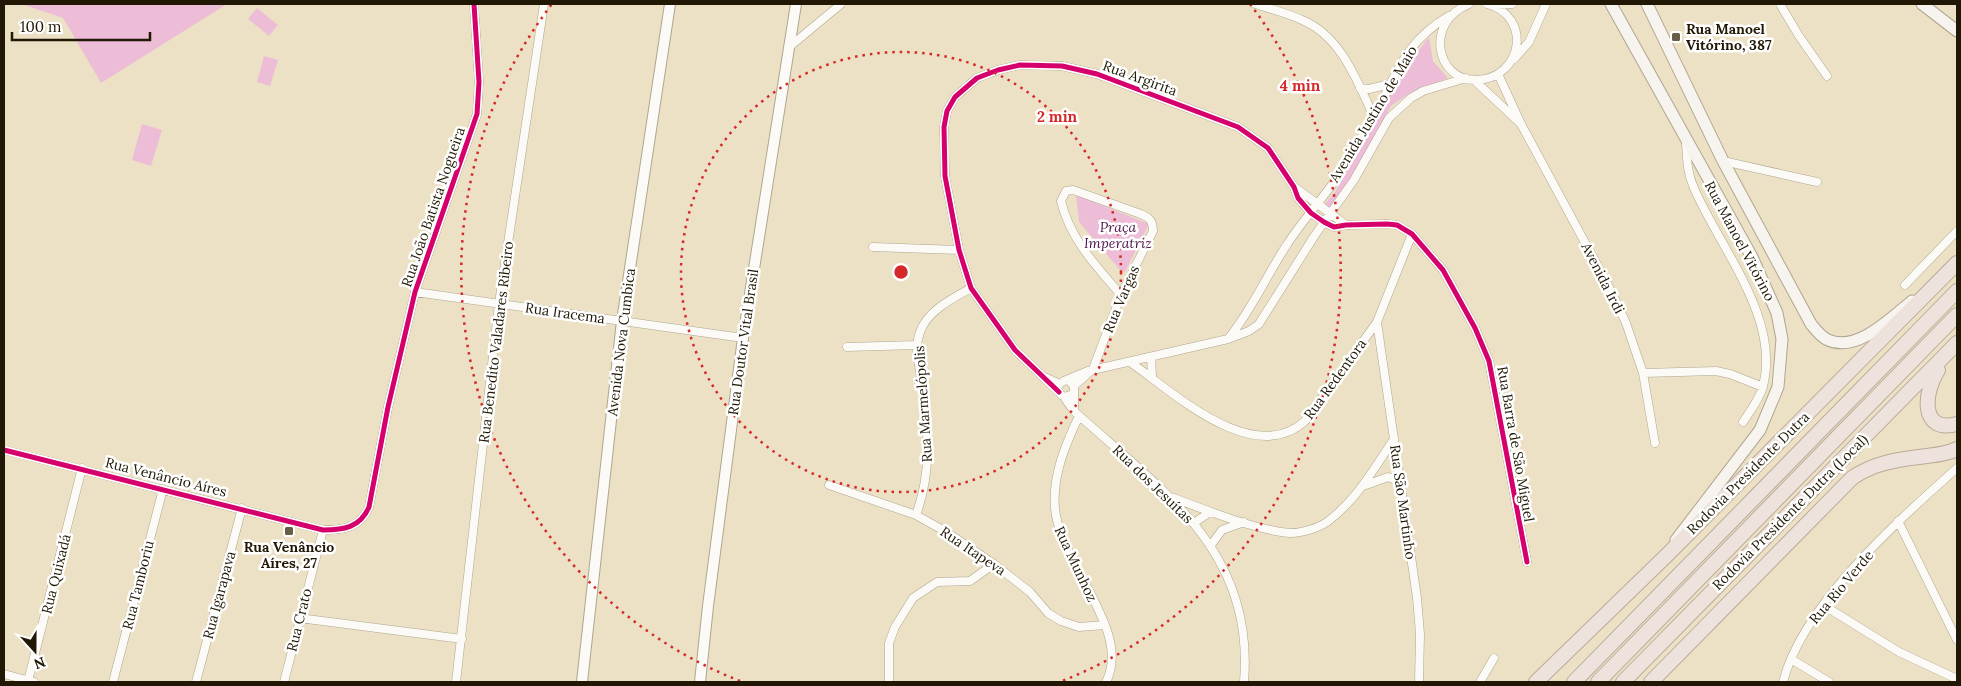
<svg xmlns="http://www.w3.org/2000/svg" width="1961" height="686" font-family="Lora,serif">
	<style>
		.green { fill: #edbdd8 }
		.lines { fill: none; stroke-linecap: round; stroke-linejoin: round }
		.minor-casing { stroke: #afa68f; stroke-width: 9 }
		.tertiary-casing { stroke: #afa68f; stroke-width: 12 }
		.secondary-casing { stroke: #afa68f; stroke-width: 13 }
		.motorway-casing { stroke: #baab9a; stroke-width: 16 }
		.minor { stroke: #fcfaf6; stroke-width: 8 }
		.tertiary { stroke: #fcfaf6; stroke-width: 10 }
		.secondary { stroke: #f7f3ee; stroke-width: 11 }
		.motorway { stroke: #ede2dc; stroke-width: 14 }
		.cycleway-casing { stroke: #fff; stroke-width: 8 }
		.cycleway { stroke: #d6006c; stroke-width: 5 }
		.ring { fill: none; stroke: #d62828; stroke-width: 2.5; stroke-dasharray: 2.5 5 }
		.poi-dot { fill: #675e47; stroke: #fff; stroke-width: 2 }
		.labels { text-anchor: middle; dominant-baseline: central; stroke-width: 5; stroke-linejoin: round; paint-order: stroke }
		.poi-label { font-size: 14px; font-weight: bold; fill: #201804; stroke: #fff; text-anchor: start }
		.street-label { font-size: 14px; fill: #201804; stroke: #fff }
		.park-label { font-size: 14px; font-style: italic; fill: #4b1349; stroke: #fff }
		.centre { fill: #d62828; stroke: #fff; stroke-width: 2.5 }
		.ring-label { font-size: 15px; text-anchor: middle; font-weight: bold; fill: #d62828; stroke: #fff; stroke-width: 5; stroke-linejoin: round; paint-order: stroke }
	</style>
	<rect width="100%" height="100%" fill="#ece1c4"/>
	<path class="green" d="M21,4h206l-126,79 -38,-65z
		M257,8l21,17 -9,11 -21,-17z
		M1429,37l4,24 15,17 -37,14 -20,14 -50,89 -13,16 -5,-5 12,-14 69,-122z
		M264,56l14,4 -8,26 -13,-4z
		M142,124l20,6 -11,36 -19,-6z
		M1076,195l73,29 -24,48 -5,-2 -41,-48z"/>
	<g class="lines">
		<defs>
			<path id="minor" d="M1255,4c15,5 32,9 47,16 39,16 55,61 72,97
				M1469,4c-45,18 -33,77 7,76 47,-1 57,-64 11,-76
				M1780,4l19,32 28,40
				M1491,5l21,-1
				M788,48l53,-44
				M1514,59l15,-17 17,-38
				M1498,74l23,50 88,163 17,36 17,50 12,70
				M1474,80l46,43
				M1360,88l9,1 21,-5
				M1686,143c1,15 1,30 8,45 25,59 87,130 69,198 -3,13 -13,25 -20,36
				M1723,161l94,21
				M1296,188l50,37
				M873,247l86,3
				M1905,285l52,-54
				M415,292l328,46
				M1377,322l40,276 3,36 -1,48
				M1228,339c23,-28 38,-62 58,-93 14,-22 32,-42 48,-64 12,-18 22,-37 34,-55 27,-45 32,-83 81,-111
				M847,347l70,-2
				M1151,357l1,20
				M1130,362c43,30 123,106 175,59l72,-99 35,-88
				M1643,373l73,-2 14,3 33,13
				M1045,377l15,7
				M1064,381l24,-10 140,-32 21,-8 10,-7 56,-89 39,-55 35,-62 22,-20 12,-7 43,-13
				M1071,383l3,3v25
				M1074,386l19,-17 28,-74 32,-64c0,-12 -5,-14 -15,-18l-65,-23 -7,1 -5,10c9,38 35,65 60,94
				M1059,392l-44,-42 -44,-62 -12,-38 -14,-74 -1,-49 3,-16 8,-14 22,-19 21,-8 22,-5 42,1 35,8 141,53 30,21 26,39 4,11 13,15 13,9 10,5 12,-2 41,-1 10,1 15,9 31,36 32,58 14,33 38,201
				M1061,395l4,2 8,-3
				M1063,396l11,15c87,79 181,138 170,271
				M1079,416c-13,27 -27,60 -24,92 4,55 78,123 51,174
				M4,450l319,80c20,0 37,-2 46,-23l19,-100 27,-115 62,-178 2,-32 -5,-78
				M829,485l87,30 32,18 46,31 36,28 18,21 13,8 18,6 26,-2
				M1363,486l25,-9 13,5
				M1174,498c31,12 85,33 117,35 11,0 27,-5 36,-11 29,-21 48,-55 67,-83
				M916,515c16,-43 12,-81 7,-126 -2,-18 -10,-39 -3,-57 7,-21 33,-34 51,-44
				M1898,521l59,119
				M1194,523l16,-11
				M1211,545l11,-15 22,-8
				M1823,605l76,47 58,27
				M299,618l163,21
				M1791,659l38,23
				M4,674l30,8
				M28,681l54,-213
				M113,682l50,-193
				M196,682l46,-174
				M284,682l39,-152
				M456,682l43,-379 45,-299
				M889,682v-39l6,-16 18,-29 24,-16 33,-1 24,-17
				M1480,682l14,-24
				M1783,682c20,-78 115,-161 174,-214"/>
			<path id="tertiary" d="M582,682l40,-361 48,-317
				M700,682l8,-76 35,-268 53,-334"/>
			<path id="secondary" d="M1611,4l141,253 25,56 5,26 -4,48 -18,43 -84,110
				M1647,4l76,157 88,163c4,5 10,13 17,16 29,13 63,-22 84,-39
				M1922,4l35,27"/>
			<path id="motorway" d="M1938,370c-14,21 -19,64 19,54
				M1536,682l130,-126 291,-293
				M1574,682l383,-391
				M1598,682l359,-367
				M1623,682l334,-339
				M1651,682l201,-204c20,-14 42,-18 67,-21 13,-2 26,-2 38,-8"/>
		</defs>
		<use href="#minor" class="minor-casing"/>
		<use href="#tertiary" class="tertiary-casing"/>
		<use href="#secondary" class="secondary-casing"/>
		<use href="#motorway" class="motorway-casing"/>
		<use href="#minor" class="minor"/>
		<use href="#tertiary" class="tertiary"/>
		<use href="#secondary" class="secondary"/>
		<use href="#motorway" class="motorway"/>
		<defs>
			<path id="cycleway" d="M1059,392l-44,-42 -44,-62 -12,-38 -14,-74 -1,-49 3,-16 8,-14 22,-19 21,-8 22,-5 42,1 35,8 141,53 30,21 26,39 4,11 13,15 13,9 10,5 12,-2 41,-1 10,1 15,9 31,36 32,58 14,33 38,201
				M4,450l319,80c20,0 37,-2 46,-23l19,-100 27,-115 62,-178 2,-32 -5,-78"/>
		</defs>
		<use href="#cycleway" class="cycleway-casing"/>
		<use href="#cycleway" class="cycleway"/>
	</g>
	<g class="ring">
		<circle cx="901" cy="272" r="220"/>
		<path d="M740 681A440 440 0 0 1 552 4M1250 4A440 440 0 0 1 1062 681"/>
	</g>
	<g class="poi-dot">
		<rect x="1671" y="32" width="10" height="10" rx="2.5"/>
		<rect x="284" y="526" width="10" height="10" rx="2.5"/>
	</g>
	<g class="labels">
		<g class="poi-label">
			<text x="1686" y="29">Rua Manoel<tspan x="1686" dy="16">Vitórino, 387</tspan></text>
			<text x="289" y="547" text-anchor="middle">Rua Venâncio<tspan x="289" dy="16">Aíres, 27</tspan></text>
		</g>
		<g class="street-label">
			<text transform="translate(1140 78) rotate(20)">Rua Argirita</text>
			<text transform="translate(1373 114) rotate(-59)">Avenida Justino de Maio</text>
			<text transform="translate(433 207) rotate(-71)">Rua João Batista Nogueira</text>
			<text transform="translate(1740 241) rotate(62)">Rua Manoel Vitórino</text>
			<text transform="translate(1603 278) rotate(63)">Avenida Irdi</text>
			<text transform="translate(1121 299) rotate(-67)">Rua Vargas</text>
			<text transform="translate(565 313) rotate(8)">Rua Iracema</text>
			<text transform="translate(496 342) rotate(-83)">Rua Benedito Valadares Ribeiro</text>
			<text transform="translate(621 342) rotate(-83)">Avenida Nova Cumbica</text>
			<text transform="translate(743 342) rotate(-82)">Rua Doutor Vital Brasil</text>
			<text transform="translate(1335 379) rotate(-54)">Rua Redentora</text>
			<text transform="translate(923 404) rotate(-94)">Rua Marmelópolis</text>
			<text transform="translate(1516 444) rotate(80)">Rua Barra de São Miguel</text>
			<text transform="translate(1748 473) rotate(-45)">Rodovia Presidente Dutra</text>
			<text transform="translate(166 477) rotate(14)">Rua Venâncio Aíres</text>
			<text transform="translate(1153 484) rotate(44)">Rua dos Jesuítas</text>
			<text transform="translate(1403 502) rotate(82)">Rua São Martinho</text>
			<text transform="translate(1790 512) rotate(-45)">Rodovia Presidente Dutra (Local)</text>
			<text transform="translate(973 551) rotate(34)">Rua Itapeva</text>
			<text transform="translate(1076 564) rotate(65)">Rua Munhoz</text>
			<text transform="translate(56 574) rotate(-76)">Rua Quixadá</text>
			<text transform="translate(138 585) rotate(-76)">Rua Tamboriu</text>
			<text transform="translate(1841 587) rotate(-50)">Rua Rio Verde</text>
			<text transform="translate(219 595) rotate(-75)">Rua Igarapava</text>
			<text transform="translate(299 620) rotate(-76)">Rua Crato</text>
		</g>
		<g class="park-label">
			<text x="1118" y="227">Praça<tspan x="1118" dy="16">Imperatriz</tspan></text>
		</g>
	</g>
	<circle cx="901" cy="272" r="8" class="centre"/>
	<g class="ring-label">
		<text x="1300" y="91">4 min</text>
		<text x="1057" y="122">2 min</text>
	</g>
	<rect width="1961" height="686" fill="none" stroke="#201804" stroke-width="10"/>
	<g transform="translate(35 651) rotate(159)" stroke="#ffffff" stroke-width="4" paint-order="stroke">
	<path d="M0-4L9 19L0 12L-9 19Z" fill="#201804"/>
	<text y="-8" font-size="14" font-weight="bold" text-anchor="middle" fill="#201804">N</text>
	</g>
	<path d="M12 32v8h138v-8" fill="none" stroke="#201804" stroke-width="2.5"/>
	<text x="20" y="32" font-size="15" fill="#201804" stroke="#ffffff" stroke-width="4" paint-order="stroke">100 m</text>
</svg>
